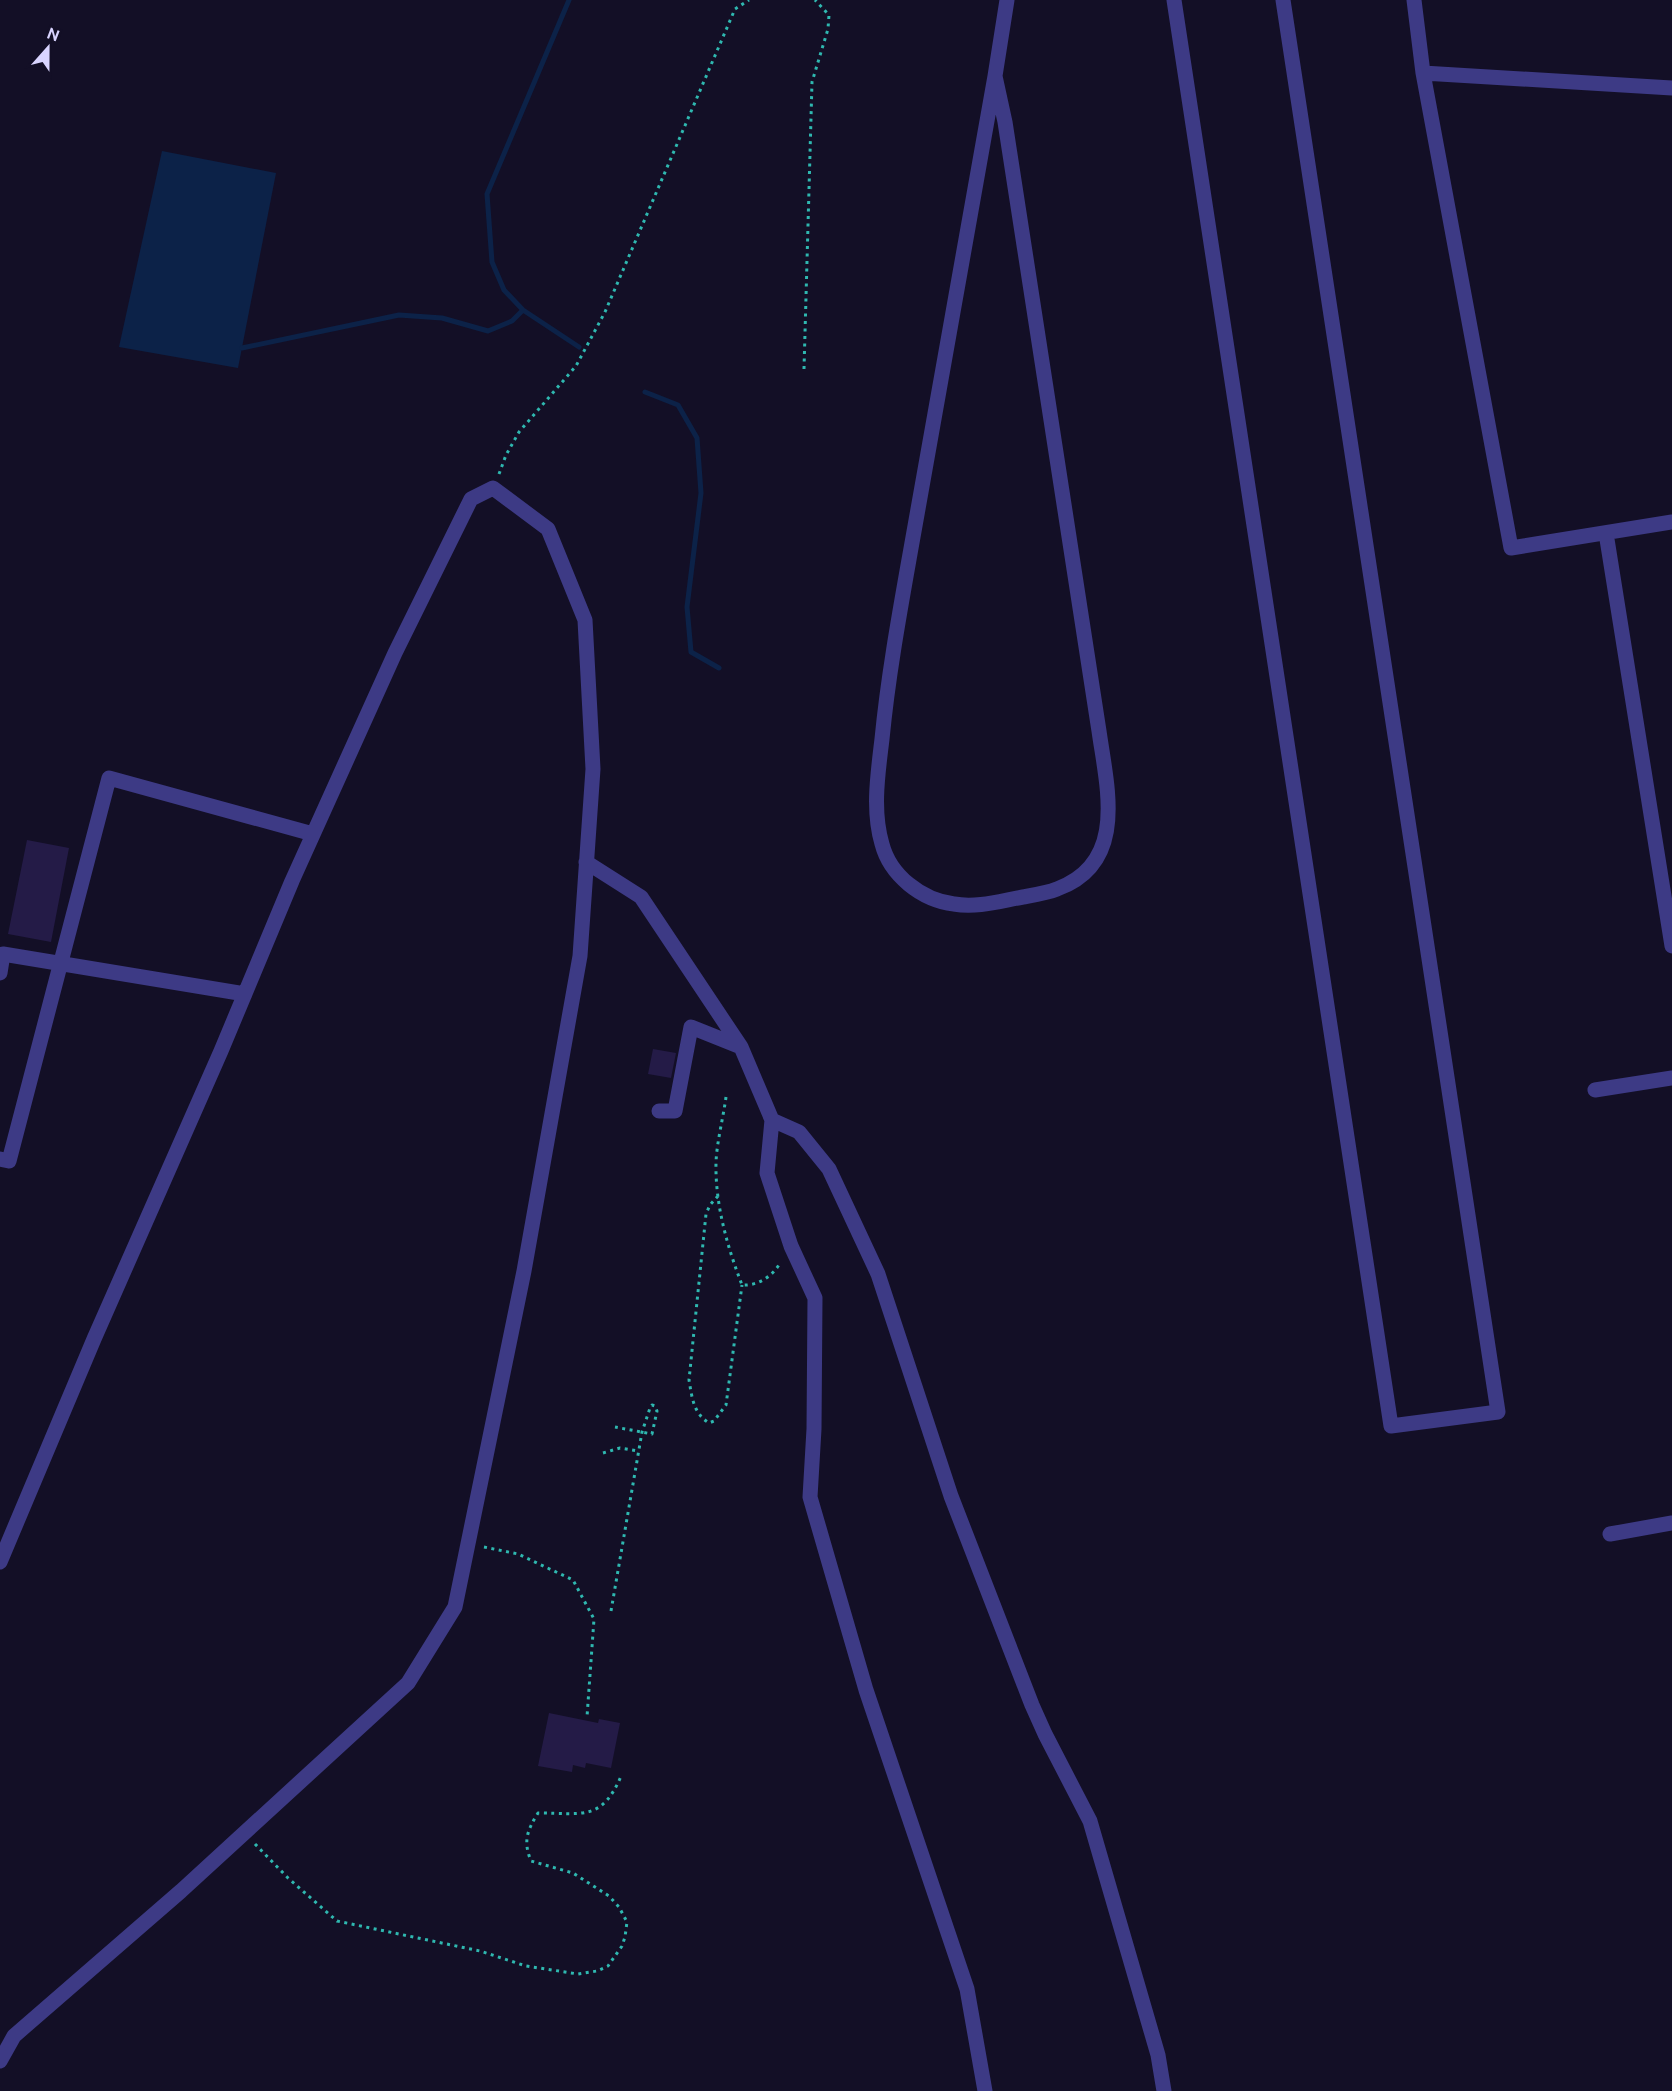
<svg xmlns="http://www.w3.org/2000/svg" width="1672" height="2091" font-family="Ubuntu,sans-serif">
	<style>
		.water { fill: #0c2248 }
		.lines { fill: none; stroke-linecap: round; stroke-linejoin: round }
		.stream { stroke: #0c2248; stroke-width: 5 }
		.building { fill: #241b47 }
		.path { stroke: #2fb8b0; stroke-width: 3; stroke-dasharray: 3 4.5; stroke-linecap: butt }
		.minor { stroke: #3d3a85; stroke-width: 15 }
	</style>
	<rect width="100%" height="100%" fill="#130f26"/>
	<path class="water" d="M162,151l114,22 -38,195 -119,-21z"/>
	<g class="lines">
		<path class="stream" d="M569,0l-82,194 5,68 12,28 19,20 56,37
			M242,348l157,-33 43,3 46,13 24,-10 11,-11
			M645,392l33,13 19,33 4,55 -14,114 4,45 28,16"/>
	</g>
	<path class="building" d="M27,840l42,8 -18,94 -43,-8z
		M653,1049l23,4 -5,25 -23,-4z
		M549,1713l49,10 1,-4 21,4 -9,45 -25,-5 -1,5 -12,-3 -1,7 -34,-6z"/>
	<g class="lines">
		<path class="path" d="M804,369l8,-287 16,-53 1,-14 -14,-15
			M499,474l7,-19 13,-23 57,-66 29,-54 130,-303 14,-9
			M726,1097c-3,22 -9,44 -10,65 -1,42 11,84 26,123 16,1 31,-9 38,-22
			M718,1196l-8,9 -4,9 -17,166c3,17 4,33 20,43l5,-2 12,-16 16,-120
			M603,1453l17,-5 18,3
			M484,1547l34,7 55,26 21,39 -7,98
			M611,1611l31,-179 8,-24 2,-3 3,1 2,5 -5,23 -37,-7
			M255,1844l33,34 49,43 143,30 46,15 52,8 19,-3 11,-5 14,-20 3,-9 2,-15 -8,-15 -10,-11 -36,-23 -42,-12c-8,-20 -4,-30 7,-48 45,0 64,9 84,-39"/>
		<path class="minor" d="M1174,0l217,1426 107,-14 -215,-1412
			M1414,0l9,73
			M995,76l10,46 94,609c8,57 29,132 -42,158 -10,4 -23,6 -34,8 -23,4 -46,11 -69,7 -33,-4 -64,-29 -72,-60 -10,-34 -4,-71 0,-105 6,-62 17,-123 28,-185 28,-159 57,-319 85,-478l12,-76
			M1672,88l-249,-15 88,475 161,-26
			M1606,533l66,413
			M586,862l55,35 100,150
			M0,973l3,-19 242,40
			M1595,1090l77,-12
			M659,1111h16l16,-84 50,20 31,73 27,12 30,37 49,105 73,222 81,209 13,29 45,87 68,234 6,36
			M772,1120l-5,53 24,73 24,52 -1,131 -4,68 56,193 101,299 18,102
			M0,1159l9,2 100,-383 204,56
			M1610,1534l62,-11
			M0,1562l94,-223 127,-288 71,-170 103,-228 76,-154 22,-11 55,41 37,91 8,149 -13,187 -56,315 -69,336 -47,76 -227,208 -167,145 -14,25"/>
	</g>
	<g transform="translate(48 48) rotate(21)" stroke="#130f26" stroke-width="4.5" paint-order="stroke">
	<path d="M0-4.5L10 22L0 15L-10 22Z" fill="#d9d4ff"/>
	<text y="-9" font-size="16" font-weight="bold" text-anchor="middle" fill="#d9d4ff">N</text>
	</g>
</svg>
